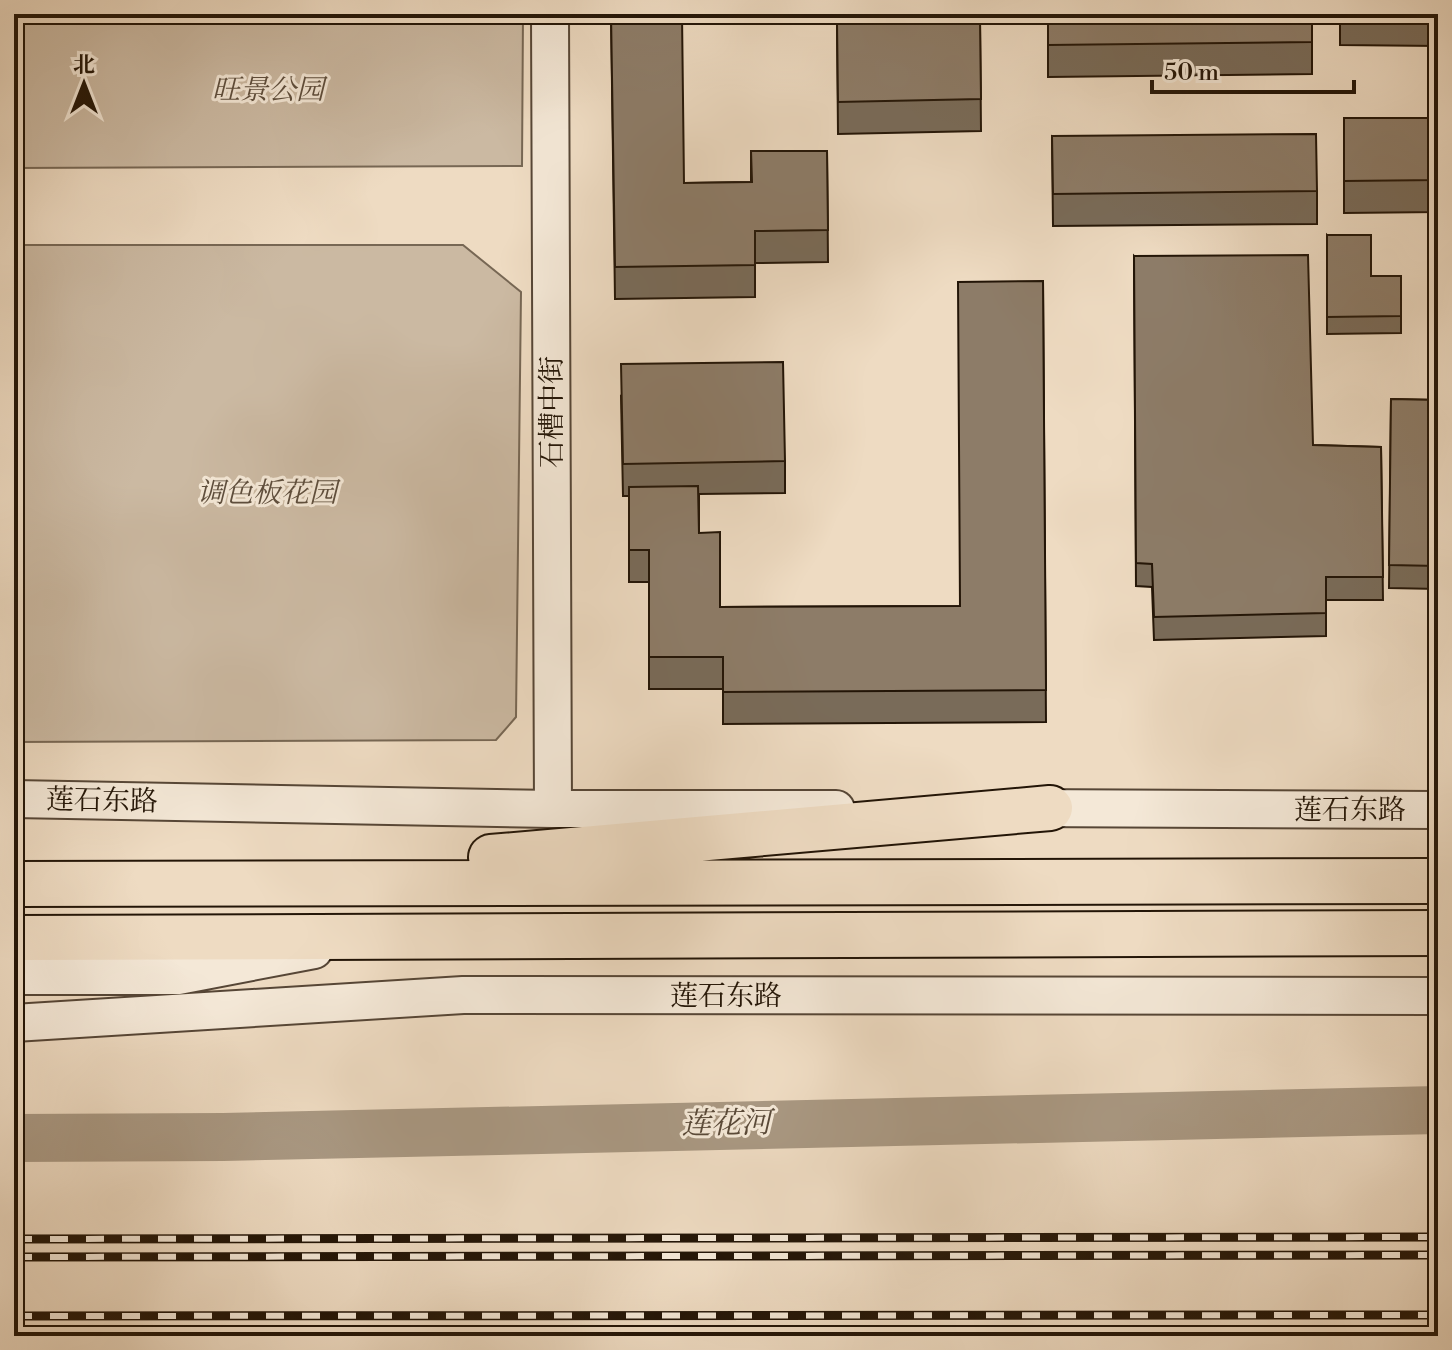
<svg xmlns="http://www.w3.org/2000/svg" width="1452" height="1350" font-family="'Libre Bodoni','Noto Serif SC',serif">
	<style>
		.park { fill: #cbb9a2; stroke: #776754; stroke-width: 2 }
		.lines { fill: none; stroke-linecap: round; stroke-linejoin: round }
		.river { stroke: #a99882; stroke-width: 48 }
		.minor-casing { stroke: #564636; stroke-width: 40 }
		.highway-casing { stroke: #231507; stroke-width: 48 }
		.minor { stroke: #f4e8d7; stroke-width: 36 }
		.highway { stroke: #eedbc2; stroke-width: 44 }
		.rail-casing { stroke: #231507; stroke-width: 9 }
		.rail { stroke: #f4e8d7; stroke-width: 6; stroke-dasharray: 18; stroke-linecap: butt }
		.wall { fill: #796b59; stroke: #231507; stroke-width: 2 }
		.building { fill: #8d7c68; stroke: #231507; stroke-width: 2 }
		.labels { text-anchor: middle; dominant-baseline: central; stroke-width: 6; stroke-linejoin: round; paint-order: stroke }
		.park-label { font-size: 28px; font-style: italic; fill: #5e4e3d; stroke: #f4e8d7 }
		.street-label { font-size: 28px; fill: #231507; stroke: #f4e8d7 }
		.water-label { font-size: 30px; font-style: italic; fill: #594938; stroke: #f4e8d7 }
	</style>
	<rect width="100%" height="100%" fill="#eedbc2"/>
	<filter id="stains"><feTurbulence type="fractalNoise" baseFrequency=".0025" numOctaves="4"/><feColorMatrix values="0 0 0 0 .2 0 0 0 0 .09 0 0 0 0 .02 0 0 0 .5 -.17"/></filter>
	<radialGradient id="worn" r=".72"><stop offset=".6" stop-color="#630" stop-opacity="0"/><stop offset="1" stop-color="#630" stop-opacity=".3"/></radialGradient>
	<path class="park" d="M14,14h509l-1,152 -508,2z
		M14,245h449l58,47 -5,425 -20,23 -482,2z"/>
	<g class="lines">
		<path class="river" d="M14,1138l209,-1 1215,-27"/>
		<defs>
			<path id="minor" d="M550,14l3,795
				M14,799l539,10h283
				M1024,808l414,2
				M14,976h164l136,-26
				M14,1023l449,-28 975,1"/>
			<path id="highway" d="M491,857l559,-49
				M14,884l1424,-3
				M14,938l1424,-5"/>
		</defs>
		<use href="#minor" class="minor-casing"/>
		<use href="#highway" class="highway-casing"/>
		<use href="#minor" class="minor"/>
		<use href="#highway" class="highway"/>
		<defs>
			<path id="rail" d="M14,1239l1424,-2
				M14,1257l1424,-2
				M14,1316l1424,-1
				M1381,1336h57"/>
		</defs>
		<use href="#rail" class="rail-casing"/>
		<use href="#rail" class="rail"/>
	</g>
	<path class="wall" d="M611,14l73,169 67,-1v-31h76l1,111 -73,1v34l-140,2z
		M1048,14h264v60l-264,3z
		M1340,14h98v32l-98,-1z
		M980,20l1,111 -143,3 -1,-111z
		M1344,118h94v94l-94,1z
		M1052,136l265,55v33l-264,2z
		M1327,235l44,41h30v57l-74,1z
		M1134,256l179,189 68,2 2,153h-57v36l-172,4 -2,-53 -16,-1z
		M1438,276v49h-4l-1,-48z
		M1043,281l3,441 -323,2v-35h-74v-107h-20v-86h-6l-2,-100 164,65v32l-86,1v39l21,74 240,-1z
		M1391,399l47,1v189l-49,-1z"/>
	<path class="building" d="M611,14h71l2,169 68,-1 -1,-31h76l1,79 -73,1v34l-140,2z
		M1048,14h264v28l-264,3z
		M980,20l1,79 -143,3 -1,-79z
		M1344,118h94v62l-94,1z
		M1316,134l1,57 -264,3 -1,-58z
		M1327,235h44v41h30v40l-74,1z
		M1308,255l5,190 68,2 2,130h-57v36l-172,4 -2,-53 -16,-1 -2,-307z
		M1438,276v37h-4l-1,-36z
		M1043,281l3,409 -323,2v-35h-74v-107h-20v-63l69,-1 1,47 21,-1v75l240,-1 -2,-324z
		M783,362l2,99 -162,3 -2,-100z
		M1391,399l47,1v166l-49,-1z"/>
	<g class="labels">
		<g class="park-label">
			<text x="268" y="90">旺景公园</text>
			<text x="267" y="493">调色板花园</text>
		</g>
		<g class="street-label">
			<text transform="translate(552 412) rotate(-90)">石槽中街</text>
			<text transform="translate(102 801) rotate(1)">莲石东路</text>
			<text x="1350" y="810">莲石东路</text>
			<text x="726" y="996">莲石东路</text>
		</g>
		<g class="water-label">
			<text transform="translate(726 1124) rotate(-1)">莲花河</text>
		</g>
	</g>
	<rect width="1452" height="1350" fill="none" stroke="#eedbc2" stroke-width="48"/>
	<rect x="16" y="16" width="1420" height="1318" fill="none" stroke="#231507" stroke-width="4"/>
	<rect x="24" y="24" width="1404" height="1302" fill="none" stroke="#231507" stroke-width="2"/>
	<g transform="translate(84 84)" stroke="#f4e8d7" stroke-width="6" paint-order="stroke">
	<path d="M0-6L14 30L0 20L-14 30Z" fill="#231507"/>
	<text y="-12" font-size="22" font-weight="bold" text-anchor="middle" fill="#231507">北</text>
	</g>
	<path d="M1152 80v12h202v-12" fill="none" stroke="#231507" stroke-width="4"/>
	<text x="1164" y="80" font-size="24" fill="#231507" stroke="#f4e8d7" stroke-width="6" paint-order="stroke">50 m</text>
	<rect width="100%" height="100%" filter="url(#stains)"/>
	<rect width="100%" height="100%" fill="url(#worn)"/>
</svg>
